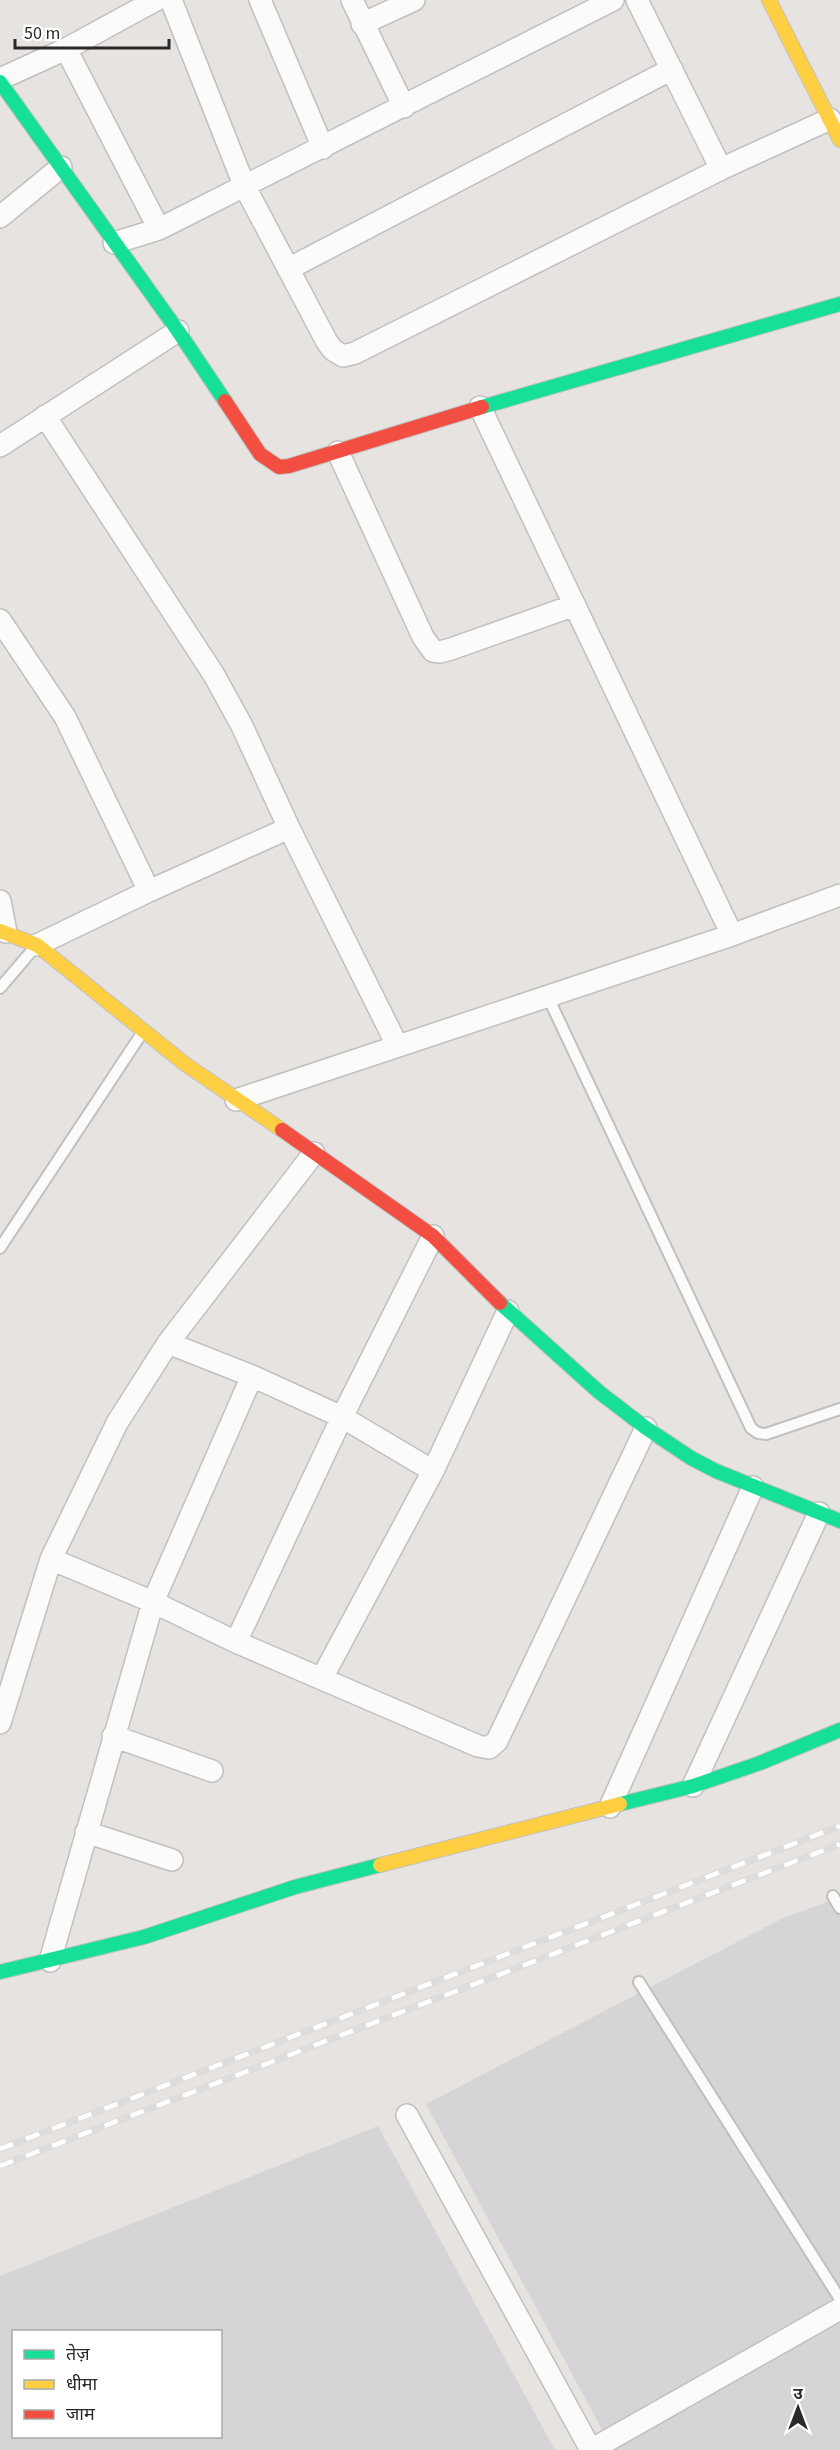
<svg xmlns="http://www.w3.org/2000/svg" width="840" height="2450" font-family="'Source Sans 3','Noto Sans Devanagari',sans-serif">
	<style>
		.industrial { fill: #d7d4d7; fill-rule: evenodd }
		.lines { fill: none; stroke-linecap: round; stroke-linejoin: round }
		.lane-casing { stroke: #c1c0c1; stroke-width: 14 }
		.street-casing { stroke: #c1c0c1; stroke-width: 24 }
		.fast-casing { stroke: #c1c0c1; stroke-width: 16 }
		.slow-casing { stroke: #c1c0c1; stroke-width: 16 }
		.jam-casing { stroke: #c1c0c1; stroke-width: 16 }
		.lane { stroke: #fbfbfa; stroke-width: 10 }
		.street { stroke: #fbfbfa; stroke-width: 21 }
		.fast { stroke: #16e098; stroke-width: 14 }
		.slow { stroke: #ffcf43; stroke-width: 14 }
		.jam { stroke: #f24e42; stroke-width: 14 }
		.rail-casing { stroke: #ddddde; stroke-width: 7 }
		.rail { stroke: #fff; stroke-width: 4.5; stroke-dasharray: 14; stroke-linecap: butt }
	</style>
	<rect width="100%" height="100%" fill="#e6e3e0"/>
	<path class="industrial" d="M840,1897v553h-227l-187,-346 357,-186z
		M378,2126l177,324h-555v-174zM14,2332h206v104h-206z"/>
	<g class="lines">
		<defs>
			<path id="lane" d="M0,988l35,-41
				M547,995l204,433 7,5 8,1 74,-25
				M0,1248l142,-215
				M833,1896l7,12
				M639,1982l201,317"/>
			<path id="street" d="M171,0l73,185 83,157 6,8 10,6 12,-3 366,-184 109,-50
				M260,0l63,148
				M352,0l52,107
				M637,0l84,169
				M362,24l52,-24
				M66,49l93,180
				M0,79l66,-30 90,-49
				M0,217l61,-50
				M114,243l45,-14 454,-229
				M288,269l384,-200
				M480,407l252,528
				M45,416l169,259 28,51 47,102 108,217
				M0,446l178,-115
				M338,452l85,185 10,14 7,1 11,-3 124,-44
				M0,620l65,97 84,174
				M0,901l6,31
				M37,945l112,-54 140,-63
				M236,1100l496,-165 108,-40
				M168,1343l84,33 90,41 91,54
				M51,1559l102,43 83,40 242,104 11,2 8,-7 149,-313
				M236,1642l106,-225 91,-181
				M322,1678l111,-207 75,-160
				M0,1723l51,-164 66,-136 51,-80 146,-190
				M113,1736l99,35
				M693,1786l126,-273
				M610,1807l143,-320
				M86,1832l86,28
				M50,1961l103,-359 99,-226
				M407,2115l184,335
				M591,2450l249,-141"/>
			<path id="fast" d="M0,82l178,249 47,70
				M482,407l358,-103
				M500,1303l99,89 47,36 45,30 25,13 124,50
				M620,1804l73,-18 67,-23 80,-33
				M0,1972l144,-35 151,-50 85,-22"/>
			<path id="slow" d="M769,0l71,140
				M0,931l37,14 148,119 97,66
				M380,1865l240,-61"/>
			<path id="jam" d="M225,401l35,53 19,13 10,-1 193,-59
				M282,1130l151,106 67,67"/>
		</defs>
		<use href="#lane" class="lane-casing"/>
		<use href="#street" class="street-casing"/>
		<use href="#fast" class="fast-casing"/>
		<use href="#slow" class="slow-casing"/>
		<use href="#jam" class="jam-casing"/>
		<use href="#lane" class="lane"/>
		<use href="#street" class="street"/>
		<use href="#fast" class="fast"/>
		<use href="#slow" class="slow"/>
		<use href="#jam" class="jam"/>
		<defs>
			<path id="rail" d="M0,2149l840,-323
				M0,2166l840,-322"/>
		</defs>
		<use href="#rail" class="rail-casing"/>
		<use href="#rail" class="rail"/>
	</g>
	<rect x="12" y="2330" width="210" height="108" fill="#ffffff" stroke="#a9a9a9" stroke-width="1.5"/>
	<rect x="24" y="2350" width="30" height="9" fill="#16e098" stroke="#a9a9a9" stroke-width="1.5"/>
	<text x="66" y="2360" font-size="18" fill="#292929">तेज़</text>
	<rect x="24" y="2380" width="30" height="9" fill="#ffcf43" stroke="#a9a9a9" stroke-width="1.5"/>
	<text x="66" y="2390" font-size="18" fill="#292929">धीमा</text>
	<rect x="24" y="2410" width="30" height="9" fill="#f24e42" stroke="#a9a9a9" stroke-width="1.5"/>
	<text x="66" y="2420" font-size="18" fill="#292929">जाम</text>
	<g transform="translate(798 2408)" stroke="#ffffff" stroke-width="4.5" paint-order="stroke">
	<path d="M0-4.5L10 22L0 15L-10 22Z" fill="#292929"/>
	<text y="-9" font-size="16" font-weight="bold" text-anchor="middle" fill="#292929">उ</text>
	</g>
	<path d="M15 39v9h154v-9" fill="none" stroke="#292929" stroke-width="3"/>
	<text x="24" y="39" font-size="18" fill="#292929" stroke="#ffffff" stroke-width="4.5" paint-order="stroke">50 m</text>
</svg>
